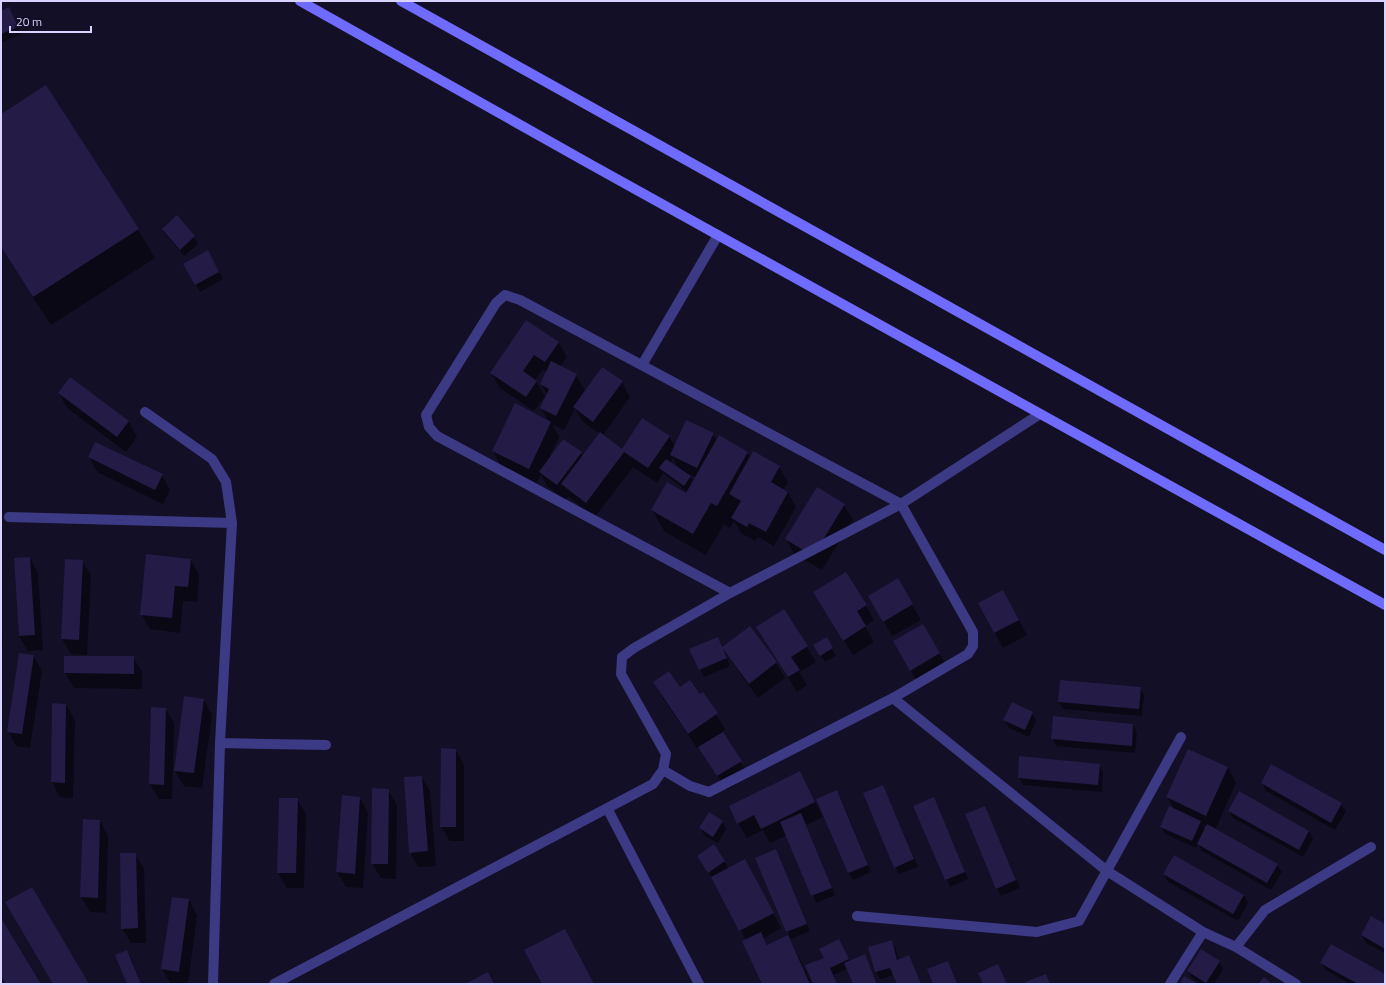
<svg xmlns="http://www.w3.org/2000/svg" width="1386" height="985" font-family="'Titillium Web',sans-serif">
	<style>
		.shadow { fill: #0007; fill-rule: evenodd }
		.building { fill: #241b47 }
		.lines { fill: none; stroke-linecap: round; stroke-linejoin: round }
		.service { stroke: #3d3a85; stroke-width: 10 }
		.minor { stroke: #3d3a85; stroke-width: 10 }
		.secondary { stroke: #6f6bff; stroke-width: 10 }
	</style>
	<rect width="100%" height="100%" fill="#130f26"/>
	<path class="shadow" d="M9,8l12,26 -20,9v-31z
		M46,87l92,143 17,28 -104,67 -50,-77v-133z
		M177,217l17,20 4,7 -14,12 -17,-20 -4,-7z
		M207,251l16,28 -23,13 -16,-28z
		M558,342l9,15 -7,10 16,8 10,17 36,-10 8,15 -27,38 19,15 47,-14 6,10 38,-12 4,7 30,11 4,6 28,9 9,15 -5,8 5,2 8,15 -22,39 -16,-9 -3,4 -14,-8 -7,-12 -4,7 -6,-4 -18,31 -41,-23 -13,-22 35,-15 1,-3 -25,-19 -6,10 -24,-16 -38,50 -25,-19 -1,-2 -3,4 -18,-13 -7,-12 -4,8 -36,-17 -8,-15 55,-30 -7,-13 6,-13 -6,-11 6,-12 -4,-3 -8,11 10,16 -11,15 -34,-23 -9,-15zM575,409l8,13 17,12 -17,22 -2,-3 -30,4 -1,-1 9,-19 -7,-13 12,6zM673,458l6,11 -9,-6zM689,474l7,4 -2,4z
		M70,379l59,43 8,15 -11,15 -59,-44 -8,-15z
		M89,457l73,18 8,15 -7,14 -66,-32z
		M844,505l9,15 -31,50 -28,-16 -8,-15z
		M30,558l8,15 5,77 -15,1 -9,-15 -4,-77z
		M66,560l16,1 9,14 -4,80 -16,-1 -9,-15z
		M191,560l8,15 -2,27 -14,-1 -3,32 -30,-4 -9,-15z
		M897,579l24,41 -29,16 -23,-40z
		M1,599l2,50h-2z
		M979,604l32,2 16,29 -24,13z
		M866,606l8,14 -9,6 9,16 -21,13 -30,-47z
		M784,610l32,52 -17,10 8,13 -10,7 -31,-50z
		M922,625l26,43 -29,17 -25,-44z
		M749,628l27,35 9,15 -27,20 -31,-43 -1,1 4,10 -26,11 -13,-27 31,-2z
		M826,638l10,18 -11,6 -7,-10z
		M34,656l8,15 -12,77 -14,-2 -8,-15z
		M65,657h68l9,15v17l-68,-1 -9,-15z
		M654,682l26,7 19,7 4,-2 22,35 -3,3 27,44 -22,14 -28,-43 -2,1 -35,-51z
		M1140,688l4,7 -2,21 -79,-7 -4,-7z
		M204,700l8,15 -10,73 -18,-2 -9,-15z
		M53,704l13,1 9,15 -2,78 -13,-1 -8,-15z
		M165,708l9,15 -2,76h-13l-9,-15z
		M1032,713l4,7 -7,17 -20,-9 -4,-8z
		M1133,725l4,7 -2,21 -79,-7 -4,-8z
		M456,750l8,15v76h-14l-9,-15z
		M1189,750l39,18 8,15 -21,47 62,35 5,7 -11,18 -69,-39 -4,-7 -2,4 -31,-14 -4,-7 13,-18 -7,-12zM1202,824l5,3 -2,3z
		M1099,765l4,7 -1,20 -79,-7 -4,-7z
		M1272,765l69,39 5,7 -11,19 -69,-39 -4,-8z
		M799,772l24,45 -17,8 29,70 -19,8 -29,-68 -17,8 -7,-13 -16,8 -9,-15z
		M422,777l8,14 6,75 -18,1 -8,-15z
		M883,786l35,81 -19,7 -4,-7z
		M388,790l9,15 -1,74 -15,-1 -9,-15z
		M837,791l4,7 30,74 -18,8 -4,-7z
		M360,798l8,15 -5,75 -17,-1 -9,-15z
		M297,799l9,15 -2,74h-17l-9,-15z
		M915,806h22l31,73 -18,8z
		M985,807l35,81 -19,8 -4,-7z
		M1229,811l80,20 4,8 -10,18 -70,-39z
		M100,821l8,15 -2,77 -16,-1 -9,-15z
		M722,821l4,8 -8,14 -13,-7 -5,-8z
		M135,854l9,15 2,74h-15l-9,-15z
		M756,858h23l31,73 -19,8z
		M724,861l4,7 25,7 28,53 -17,10 4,7 19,-8 13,22 11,23h2l12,-24 18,-10 7,14 15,-6 13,28h-24l-6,-15 -15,6 4,9h-74l-17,-44 -34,-62 -10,-15z
		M1164,874l80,21 4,8 -10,18 -70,-39z
		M173,898l16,2 8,15 -9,69h-17l-9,-15z
		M1385,925v28l-19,-10 -4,-8z
		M891,941l5,8 3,11 9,-4 13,28h-23l-4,-9 -14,4 -4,-7 -7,-25z
		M127,951l4,7 10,26h-13z
		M1219,961l4,8 -9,15h-13l-9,-6 -4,-7z
		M1321,963l64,12v9h-35l-24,-14z"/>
	<path class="building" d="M9,7l9,20 -17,7v-23z
		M46,85l93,144 -106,68 -32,-50v-133z
		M177,215l18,21 -15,14 -18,-21z
		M208,250l11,22 -24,13 -12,-21z
		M526,320l33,22 -14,20 -11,-7 -11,16 14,10 -11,16 -36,-24z
		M551,361l26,13 -21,42 -16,-8 9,-19 -9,-5z
		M602,367l21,14 -30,41 -20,-15z
		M70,377l59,44 -12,16 -59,-44z
		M515,403l36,19 -22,47 -37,-18z
		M642,418l28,18 -22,32 -24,-16 -38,51 -25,-19 39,-52 22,17z
		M686,420l28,13 -17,35 -27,-13z
		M719,435l29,17 -31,54 -6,-3 -18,31 -42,-24 16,-28 19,11z
		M563,439l19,13 -25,33 -18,-13z
		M95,442l68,32 -8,16 -67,-33z
		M753,451l27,15 -9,16 17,10 -22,40 -17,-9 -2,4 -16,-9 10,-17 -12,-7z
		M666,459l25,17 -7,10 -25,-18z
		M817,487l28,17 -32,52 -28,-17z
		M146,554l45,5 -3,28 -13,-1 -3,32 -32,-3z
		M30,557l5,78 -16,1 -5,-78z
		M65,559l18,1 -4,80 -18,-1z
		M846,572l21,33 -10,6 9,15 -23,15 -30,-49z
		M898,578l15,26 -30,18 -15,-26z
		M1003,590l16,30 -25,13 -16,-30z
		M784,609l24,37 -17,11 9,13 -12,7 -32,-50z
		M923,624l17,29 -30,18 -17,-30z
		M750,626l27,36 -28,22 -26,-35 4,9 -28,12 -10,-21 29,-12 4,10z
		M827,637l6,11 -13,8 -7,-11z
		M19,653l15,2 -12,79 -15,-2z
		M64,656h70v18l-70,-1z
		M669,671l11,16 10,-7 10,14 3,-2 15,21 -30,21 -35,-52z
		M1060,680l81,7 -2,22 -81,-7z
		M184,696l20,3 -10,74 -20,-2z
		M1012,702l21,10 -8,18 -22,-10z
		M52,703l14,1 -1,79 -14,-1z
		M151,707l15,1 -2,77 -15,-1z
		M1053,716l80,8 -1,22 -81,-7z
		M723,732l19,29 -25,15 -19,-29z
		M441,748l15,1v78h-16z
		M1188,749l40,18 -22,49 -40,-19z
		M1019,756l81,8 -2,21 -80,-7z
		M1271,764l71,39 -11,20 -70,-40z
		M800,771l15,31 -54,27 -7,-14 -17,9 -8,-18z
		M422,776l6,75 -19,2 -5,-76z
		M883,785l31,74 -20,9 -31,-75z
		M372,788l17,1 -1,75h-17z
		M837,790l31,75 -20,8 -32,-74z
		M1239,791l70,40 -10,19 -71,-39z
		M342,795l18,2 -5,77 -19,-2z
		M934,797l31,75 -20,8 -32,-74z
		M279,798h19l-2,75h-19z
		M985,806l31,74 -20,9 -31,-75z
		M1169,806l32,15 -9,20 -32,-14z
		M709,812l14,9 -10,16 -14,-9z
		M801,813l31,75 -21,8 -31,-74z
		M83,819l17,1 -2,78 -18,-1z
		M1207,824l71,40 -11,19 -70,-39z
		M714,844l11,17 -17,12 -11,-17z
		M776,849l31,75 -21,8 -31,-74z
		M120,853h16l2,75 -17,1z
		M1174,855l70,40 -11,19 -70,-40z
		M745,859l29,54 -35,18 -28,-54z
		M32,887l57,97h-36l-48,-82z
		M172,897l17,2 -10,73 -18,-3z
		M1371,916l14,8v25l-24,-14z
		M1,918l40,66h-35l-5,-8z
		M565,929l29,55h-52l-18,-34z
		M761,932l6,13 21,-10 22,49h-48l-20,-43z
		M839,939l10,20 -19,9 7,16h-24l-8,-19 19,-7 -5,-9z
		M892,940l5,20 12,-5 12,29h-24l-7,-16 -15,4 -7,-25z
		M1331,944l54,30v10h-27l-38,-21z
		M1201,949l19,12 -14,22 -19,-12z
		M127,950l14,34h-14l-12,-29z
		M865,954l12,30h-24l-9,-21z
		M948,961l9,23h-24l-6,-15z
		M998,964l9,20h-24l-5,-11z
		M488,972l6,12h-29z
		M1046,974l4,10h-24l-1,-2z
		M1184,976l14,8h-18z
		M1264,977l8,7h-14z"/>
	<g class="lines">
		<path class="service" d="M893,698l214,173 96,61 33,15 60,37
			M857,916l180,16 42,-11 102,-184
			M1236,947l29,-37 106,-63
			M1170,984l33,-52"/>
		<path class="minor" d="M642,365l76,-130
			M145,412l67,47 14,23 6,41 -12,220 -7,241
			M9,517l223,6
			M220,743l106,2
			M663,770l27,16 19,6 184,-94 75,-44 5,-8v-14l-72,-128 -381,-204 -15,-5 -9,8 -70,112 3,12 8,9 293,157
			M607,808l92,176
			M274,984l379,-200 10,-14 3,-16 -45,-80 1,-17 12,-9 96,-55 171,-89 139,-90"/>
		<path class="secondary" d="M300,1l288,162 797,442
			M401,1l984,549"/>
	</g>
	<rect width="1386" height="985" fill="none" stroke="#d9d4ff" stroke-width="4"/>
	<path d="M10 26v6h81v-6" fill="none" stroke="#d9d4ff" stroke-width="2"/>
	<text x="16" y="26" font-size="12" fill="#d9d4ff" stroke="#130f26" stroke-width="3" paint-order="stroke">20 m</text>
</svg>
